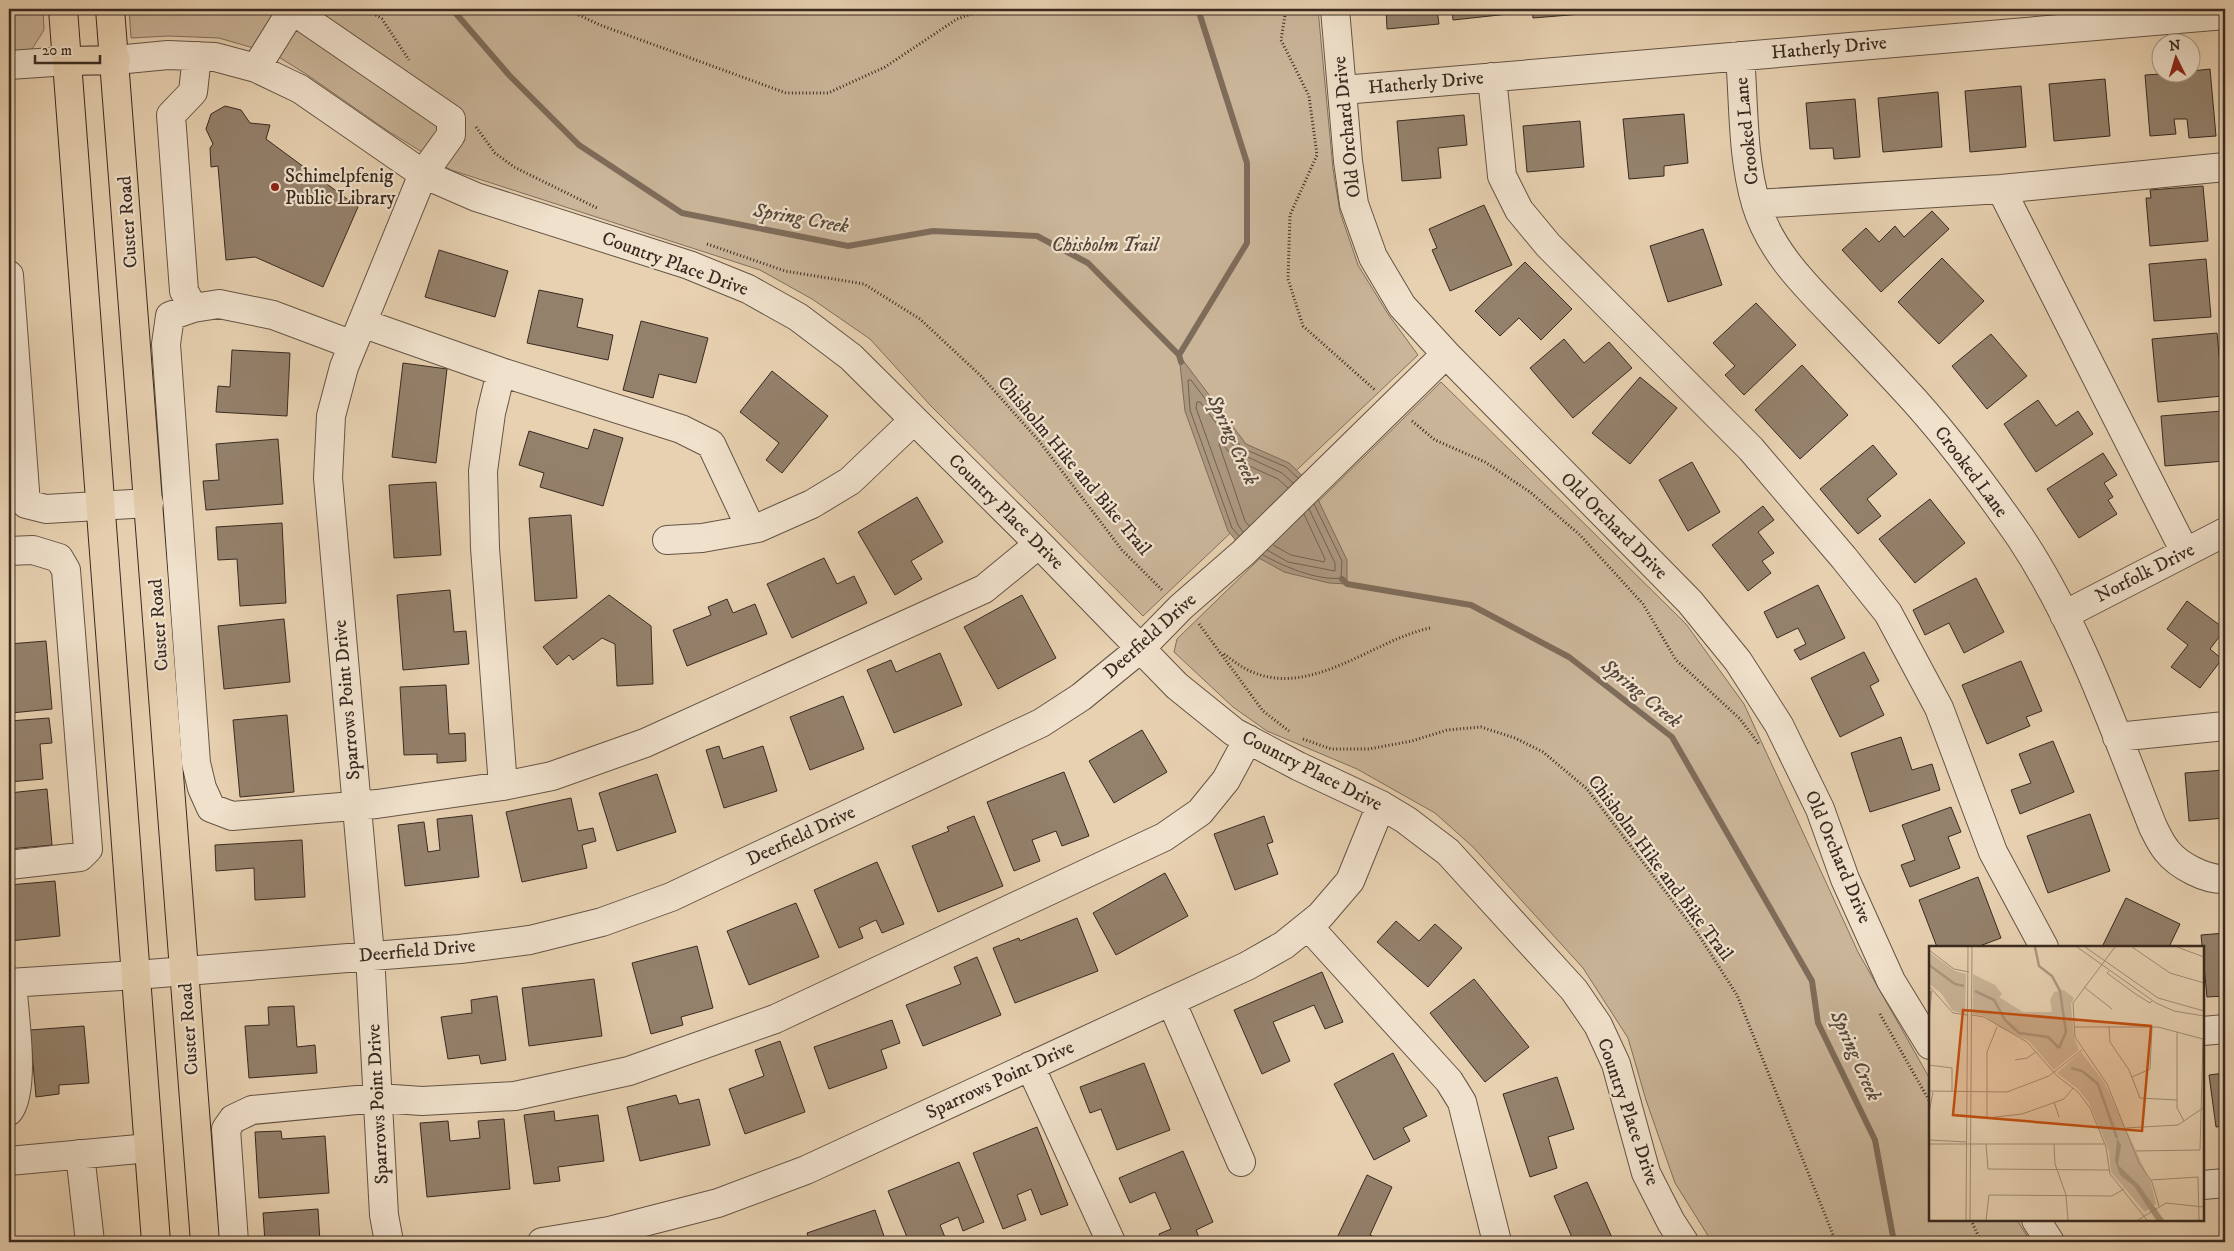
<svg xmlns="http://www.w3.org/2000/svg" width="2234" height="1251" font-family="'IM FELL DW Pica',serif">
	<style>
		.green { fill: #cab599; stroke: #81705d }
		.water { fill: #ac9880; stroke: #7e6c5a }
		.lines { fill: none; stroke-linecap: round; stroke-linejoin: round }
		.shore { stroke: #726150; stroke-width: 1 }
		.stream { stroke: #7e6c5a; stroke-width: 6 }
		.building { fill: #94816c; stroke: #382a21 }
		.minor-casing { stroke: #645445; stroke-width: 30 }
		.major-casing { stroke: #382a21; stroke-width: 30 }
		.path { stroke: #382a21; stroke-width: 3; stroke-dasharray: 1 2.5; stroke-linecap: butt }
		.minor { stroke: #f0e1cc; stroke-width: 28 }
		.major { stroke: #e8d1b1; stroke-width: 28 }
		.poi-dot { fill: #8f2418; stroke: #f0e1cc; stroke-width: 2 }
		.labels { text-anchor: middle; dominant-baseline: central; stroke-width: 4.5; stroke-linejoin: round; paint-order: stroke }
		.street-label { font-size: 19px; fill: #382a21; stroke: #f0e1cc }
		.poi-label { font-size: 19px; fill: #382a21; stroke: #f0e1cc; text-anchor: start }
		.park-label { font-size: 19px; font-style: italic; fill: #554639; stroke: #f0e1cc }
		.water-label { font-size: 20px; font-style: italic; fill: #554639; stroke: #f0e1cc }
		.inset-river { fill: none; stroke: #ac9880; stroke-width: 2.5 }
		.inset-road { fill: none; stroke: #a28e77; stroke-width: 1 }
		.view { fill: #c55010; fill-opacity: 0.15; stroke: #c55010; stroke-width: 2.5 }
		.inset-edge { fill: none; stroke: #382a21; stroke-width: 2.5 }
	</style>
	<rect width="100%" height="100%" fill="#e8d1b1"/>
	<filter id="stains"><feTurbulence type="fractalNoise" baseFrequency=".004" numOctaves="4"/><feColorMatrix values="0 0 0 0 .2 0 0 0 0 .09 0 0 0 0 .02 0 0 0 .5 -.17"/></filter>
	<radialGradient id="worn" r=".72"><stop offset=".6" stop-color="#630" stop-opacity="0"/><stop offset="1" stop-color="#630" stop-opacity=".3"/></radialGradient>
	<path class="green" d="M9,9h34l1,21 -12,19 -23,4z
		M129,9h1189l15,160 7,43 18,53 30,49 30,41 -275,261 -212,-210 -61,-67 -58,-40 -52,-29 -309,-100 -63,-39 -82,-57 -32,-20 -55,-16 -50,-2 -38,2z
		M1441,382l245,242 58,80 114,248 72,127v141h87l14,22h-319l-37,-59 -29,-83 -18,-62 -45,-70 -110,-121 -38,-34 -78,-44 -90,-38 -34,-24 -59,-55 3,-13z"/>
	<path class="water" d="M1179,355l67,89 43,19 21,20 37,77v24l-18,-1 -45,-11 -41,-23 -15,-18 -43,-120z"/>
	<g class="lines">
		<path class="shore" d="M1249,526l-4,-5 -26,-77h3l14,16 42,19 10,9
			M1243,532l-5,-7 -42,-117 1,-6h3l39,51 43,20 11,10
			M1239,536l-7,-8 -42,-118 -2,-30h3l51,68 44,19 12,11
			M1273,545l18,10 33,7 1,-3 -21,-45
			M1267,550l21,12 47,9v-8l-26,-54
			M1263,555c20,11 54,26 78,23l1,-17 -28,-57"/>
		<path class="stream" d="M452,9l57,66 70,70 103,68 166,33 85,-15 104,5 51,27 91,92 2,7
			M1179,355l68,-112v-80l-49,-154
			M1342,579l5,5 124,21 98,52 103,80 140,244 6,42 57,117 19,102"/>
	</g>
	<path class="building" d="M1386,9h51l2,15 -52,5z
		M1452,9h66v4l-65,7z
		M1532,9h61l1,4 -61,5z
		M1612,9h31l-31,2z
		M2210,69l6,67 -27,2 -2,-19h-13l2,15 -26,2 -5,-61 47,-3v-1z
		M2105,79l5,57 -56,5 -5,-57z
		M2021,86l5,61 -56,5 -5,-61z
		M1938,92l4,55 -59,5 -5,-54z
		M1855,99l5,58 -26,2 -1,-11 -23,1 -4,-46z
		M225,106l16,4 9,13 20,2 -4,14 92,68 -35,80 -68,-30 -29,3 -8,-94 -7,1 -1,-19 3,-4 -7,-15 5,-15z
		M1684,114l4,49 -24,3v10l-35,3 -6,-60z
		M1464,115l3,30 -29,3 3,30 -39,3 -5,-60z
		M1580,121l4,46 -57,5 -4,-46z
		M2203,186l5,55 -58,5 -4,-48h5l-1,-8z
		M1484,205l28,60 -62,26 -18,-41 5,-2 -8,-19z
		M1932,211l17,18 -68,63 -39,-42 24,-22 13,14 16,-16 9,11z
		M1703,229l19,56 -54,17 -18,-56z
		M439,250l69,21 -13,46 -70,-20z
		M1942,258l42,43 -45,43 -41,-42z
		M2206,259l5,58 -57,4 -5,-57z
		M1525,262l47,47 -31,31 -22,-22 -19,18 -25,-25z
		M539,290l44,9 -6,28 36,8 -5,25 -81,-17z
		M1756,303l40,42 -52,50 -19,-20 10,-9 -22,-23z
		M641,321l67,17 -12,45 -37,-9 -6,24 -30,-8z
		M2217,333l6,63 -65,6 -6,-63z
		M1991,334l36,42 -40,33 -35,-43z
		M1564,339l20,24 25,-21 23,26 -59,50 -43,-50z
		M232,350l58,3 -3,63 -71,-4 2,-26 12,1z
		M403,363l44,6 -11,94 -44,-6z
		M1802,365l46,50 -48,44 -45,-49z
		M772,371l56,45 -46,57 -16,-13 13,-17 -39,-31z
		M1640,377l37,31 -47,56 -38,-31z
		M2038,400l18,26 22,-15 15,23 -57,38 -32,-48z
		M2222,411l3,50 -60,5 -4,-50z
		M594,429l29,9 -20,68 -63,-19 4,-14 -25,-8 10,-34 59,18z
		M278,439l5,65 -77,6 -3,-29 16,-1 -3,-36z
		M1873,445l24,29 -30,25 14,17 -23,18 -38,-45z
		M2103,453l14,22 -13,8 9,14 -5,3 9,14 -38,24 -32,-49z
		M1692,462l28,50 -32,19 -29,-51z
		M436,482l5,73 -47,3 -5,-73z
		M917,497l26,45 -32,19 11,18 -27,16 -37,-63z
		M1930,499l35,44 -50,40 -36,-44z
		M1763,506l11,14 -16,12 16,21 -12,8 9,12 -23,18 -36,-46z
		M571,515l6,83 -42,3 -6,-83z
		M282,523l4,80 -46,3 -3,-47 -19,1 -2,-33z
		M824,558l13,26 17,-8 13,27 -75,35 -25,-54z
		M1976,578l28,54 -40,21 -15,-30 -24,12 -12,-25z
		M1818,585l27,53 -45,22 -6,-10 12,-6 -8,-16 -21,10 -13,-26z
		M450,590l4,42 12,-1 3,33 -66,6 -6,-75z
		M9,591l5,2 -5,12z
		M609,595l42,31 2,58 -36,2 -2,-42 -13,-6 -29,22 -4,-5 -12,10 -14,-18z
		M1022,595l34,63 -58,31 -34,-62z
		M727,599l6,14 22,-9 12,30 -80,32 -14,-36 38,-15 -3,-8z
		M2187,601l38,28 -15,20 12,10 -22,29 -29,-21 17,-22 -21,-16z
		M284,619l6,63 -66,7 -6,-63z
		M46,641l6,68 -41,4 -2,-69z
		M1864,652l15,29 -9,5 14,29 -44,22 -29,-59z
		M940,653l22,52 -68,28 -27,-63 24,-10 5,12z
		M2021,661l21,50 -16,6 4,9 -43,18 -25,-59z
		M446,685l3,49 16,-1 1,28 -29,2v-9l-33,1 -4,-68z
		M843,696l21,53 -54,21 -20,-53z
		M287,715l7,77 -54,5 -7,-77z
		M49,718l3,25 -12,1 3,35 -34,3v-61z
		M1142,730l25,42 -53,31 -25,-42z
		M1901,737l11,33 20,-6 8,26 -70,22 -19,-59z
		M2053,741l21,51 -54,22 -9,-24 20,-7 -12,-29z
		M719,746l4,13 40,-13 14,45 -53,17 -18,-58z
		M2225,770v48l-36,3 -4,-48z
		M1064,772l25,64 -27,10 -6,-15 -24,9 8,21 -26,10 -27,-69z
		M657,774l19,58 -59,19 -18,-58z
		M47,789l5,56 -43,4v-56z
		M571,798l7,33 15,-3 3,13 -14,4 5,23 -65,14 -16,-70z
		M1951,807l10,25 -13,5 12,31 -50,19 -9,-22 14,-5 -13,-35z
		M2090,814l20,57 -62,22 -21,-57z
		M472,815l7,62 -74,9 -7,-61 26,-3 4,30 12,-2 -3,-31z
		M974,816l29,70 -65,26 -26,-66 37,-15 -2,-4z
		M1264,816l9,26 -6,2 11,30 -43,16 -21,-56z
		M302,840l3,57 -50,3 -1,-32 -38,3 -1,-26z
		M877,862l27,62 -22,9 -6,-13 -17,8 4,10 -24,10 -25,-58z
		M1165,873l23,43 -72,39 -23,-42z
		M1978,877l23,61 -24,9h-40l-18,-47z
		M55,881l5,55 -51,5v-56z
		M2126,898l54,26 -11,23h-67z
		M796,903l23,54 -70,28 -22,-54z
		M1077,918l21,53 -83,32 -22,-55 26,-10 1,3z
		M1396,921l23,20 16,-17 27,24 -34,39 -51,-45z
		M2225,933v63l-18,1 -6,-62z
		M697,946l16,62 -32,9 2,8 -32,9 -19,-71z
		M977,957l24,58 -78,31 -17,-41 55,-21 -7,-17z
		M1322,972l21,50 -18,7 -11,-24 -41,17 17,39 -28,13 -28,-64z
		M594,979l8,57 -73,10 -7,-58z
		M1474,979l55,68 -44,35 -55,-69z
		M497,996l9,64 -25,4 -2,-9 -31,4 -7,-42 31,-4 -1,-13z
		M294,1006l3,41 18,-2 2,28 -68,5 -4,-52 24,-1 -1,-18z
		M892,1020l8,23 -19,7 6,18 -58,21 -15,-42z
		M84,1026l5,57 -30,2v9l-23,3 -6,-67z
		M780,1041l25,71 -60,22 -16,-45 35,-13 -9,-26z
		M1393,1053l34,63 -24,12 7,13 -36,19 -40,-76z
		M1144,1063l26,67 -53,20 -16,-41 -11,4 -10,-26z
		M2225,1073v53l-9,1 -7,-52z
		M1557,1077l17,52 -26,8 9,31 -27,9 -27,-83z
		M676,1095l3,9 20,-5 11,46 -70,16 -13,-54z
		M554,1111l1,10 43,-6 6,46 -46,6 2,14 -26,3 -10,-69z
		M504,1119l6,70 -83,8 -7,-74 28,-2 2,20 30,-3 -2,-17z
		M1037,1127l31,78 -27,10 -10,-26 -14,6 9,25 -23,9 -30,-76z
		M281,1131l1,8 43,-3 4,57 -70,5 -4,-66z
		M1183,1151l30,71 -17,8 5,12h-38l-4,-8 12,-5 -16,-37 -25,11 -11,-25z
		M959,1162l25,60 -21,9 -5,-14 -18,8 7,17h-38l-21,-51z
		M1367,1175l25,12 -22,48 16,7h-51z
		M1587,1182l27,60h-40l-20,-46z
		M318,1209l2,33h-55l-2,-29z
		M875,1210l11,32h-76l-3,-9z
		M2225,1236v6h-17l-1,-5z
		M2173,1239v3h-44z"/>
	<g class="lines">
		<defs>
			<path id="minor" d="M1335,9l13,152 6,43 19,53 29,49 44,48 244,248 48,59 41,64 41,84 25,70 46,102 39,64
				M1740,56c4,48 2,101 16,148 13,44 45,77 76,109 24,25 48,50 71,75 44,47 81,97 117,149 59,89 94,192 133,290 4,8 8,17 14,24 12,15 39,29 58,28
				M116,60l52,-5 47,2 41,11 44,21 123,85 53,23 213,68 59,24 50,28 53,40 188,187 138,142 57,46 64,34 83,39 25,15 42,32 126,138 24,35 18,39 30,109 25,49 13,20
				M9,65l59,-4
				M256,68l36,-58 159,109v16l-28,39 -79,193 -13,49 -3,62 42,477 14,260 5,27
				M1492,77l10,99 17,34 29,35 203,204 93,109 44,55 51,95 54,144 51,95
				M1343,90l882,-75
				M2001,189l184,363
				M1756,204l245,-15 224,-22
				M9,275l17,229 20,5 103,-6
				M193,308l-9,-17 -13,-176 22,-23 4,-36
				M362,323l139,49 180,57 30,15 40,85
				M353,345l-80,-30 -54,-11 -26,4 -23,8 -4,28 30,419 6,25 9,20 21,8 145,-12 126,-18 49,-10 93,-33 339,-154 55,-45
				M501,372l-10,41 -8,58 2,77 18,238
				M667,540l35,-2 56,-10 54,-24 38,-23 64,-61
				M9,551l24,-1 26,8 7,12 22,279 -8,8 -71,8
				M2064,615l161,-83
				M2117,737l108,-11
				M1308,926l141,155 13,21 35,140
				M9,983l127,-8 324,-26 70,-9 72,-18 69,-25 370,-174 40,-26 59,-48 41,-42 62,-54 203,-199
				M1171,1001l70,161
				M2203,1031l22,-2
				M1030,1066l81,176
				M9,1111c17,-22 5,-99 3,-128
				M80,1154l10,88
				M9,1161l140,-13
				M2203,1185l22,-2
				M2036,1220l14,22
				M234,1242l-8,-113 7,-10 19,-9 126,-12 44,3 93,-5 114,-25 146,-52 389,-182 36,-25 26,-32 22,-41
				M542,1242l67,-11 109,-28 88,-33 441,-204 37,-21 36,-29 30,-35 31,-76"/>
			<path id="major" d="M63,9l93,1233
				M110,9l95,1233
				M68,61l48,-1"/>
		</defs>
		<use href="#minor" class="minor-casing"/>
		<use href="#major" class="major-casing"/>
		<path class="path" d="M367,9l15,10 27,41
			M566,9l34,16 186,68h42l57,-26 72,-48 29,-10
			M1286,9l-5,31 28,56 8,59 -27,60 -2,64 15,47 72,64
			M476,127l19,26 19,14 83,41
			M707,244l78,27 79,13 56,35 62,58 57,64 83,109 41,41
			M1412,421l23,19 50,22 45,30 50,43 63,69 33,56 64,59 19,25
			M1199,624l64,87 26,20
			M1224,654c8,6 17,13 26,17 61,28 123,-31 180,-43
			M1303,739l28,10h38l43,-8 35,-11 34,-3 34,11 28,14 44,37 111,145 39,61 99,247
			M1880,1014l50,88
			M1971,1220l10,22"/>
		<use href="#minor" class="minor"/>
		<use href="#major" class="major"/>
	</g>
	<circle class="poi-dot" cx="275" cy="187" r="5"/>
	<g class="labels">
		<g class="street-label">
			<text transform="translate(1829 48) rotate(-5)">Hatherly Drive</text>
			<text transform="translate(1426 83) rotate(-5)">Hatherly Drive</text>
			<text transform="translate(1347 127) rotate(-96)">Old Orchard Drive</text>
			<text transform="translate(1747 131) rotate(-96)">Crooked Lane</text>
			<text transform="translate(128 222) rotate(-94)">Custer Road</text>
			<text transform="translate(675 264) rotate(20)">Country Place Drive</text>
			<text transform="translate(1074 466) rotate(50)">Chisholm Hike and Bike Trail</text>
			<text transform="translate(1971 472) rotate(53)">Crooked Lane</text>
			<text transform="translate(1006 512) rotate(45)">Country Place Drive</text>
			<text transform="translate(1614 526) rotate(45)">Old Orchard Drive</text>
			<text transform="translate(2145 573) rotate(-27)">Norfolk Drive</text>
			<text transform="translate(159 625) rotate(-94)">Custer Road</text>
			<text transform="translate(1150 636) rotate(-42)">Deerfield Drive</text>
			<text transform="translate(347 700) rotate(-95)">Sparrows Point Drive</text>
			<text transform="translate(1312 771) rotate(27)">Country Place Drive</text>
			<text transform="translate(801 836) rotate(-25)">Deerfield Drive</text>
			<text transform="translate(1838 857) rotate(67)">Old Orchard Drive</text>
			<text transform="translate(1660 868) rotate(53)">Chisholm Hike and Bike Trail</text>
			<text transform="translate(417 951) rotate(-5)">Deerfield Drive</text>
			<text transform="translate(189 1029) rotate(-94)">Custer Road</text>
			<text transform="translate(1000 1080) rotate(-25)">Sparrows Point Drive</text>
			<text transform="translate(378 1104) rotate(-93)">Sparrows Point Drive</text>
			<text transform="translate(1628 1112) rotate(71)">Country Place Drive</text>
		</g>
		<g class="poi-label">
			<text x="285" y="176">Schimelpfenig<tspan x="285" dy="22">Public Library</tspan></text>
		</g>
		<g class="park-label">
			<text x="1105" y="245">Chisholm Trail</text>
		</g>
		<g class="water-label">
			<text transform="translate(801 219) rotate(10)">Spring Creek</text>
			<text transform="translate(1232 440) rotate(66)">Spring Creek</text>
			<text transform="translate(1641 694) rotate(39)">Spring Creek</text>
			<text transform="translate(1855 1056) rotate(66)">Spring Creek</text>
		</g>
	</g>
	<g transform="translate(1929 946)">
		<rect width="275" height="275" fill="#e8d1b1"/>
		<path d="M0,6l26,19 11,3 -1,40 -12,-3 -12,-18 -12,-9zM44,28l22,11 7,9 -3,3 24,15h29l-2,-12 4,-8 10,-2 10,8 -3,6 3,33 5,13 -25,20 -25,-29 -30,-14 -14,-11 -12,-2zM152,106l23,30 47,101 5,21 -11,8 -34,-40 -2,-21 -20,-48 -11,-14 -21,-16z" fill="#cab599"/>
		<path d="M188,192l4,7 -3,20 21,20 25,35h-8l-22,-34 -14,-11 -5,-14z" fill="#ac9880"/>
		<path class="inset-river" d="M106,1l4,19 13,10 8,15 6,41 -7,16M0,19l26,19 9,2M46,45l19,9 11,20 14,13 29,4 11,11M0,67l2,-22M142,122l11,3 16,13 19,54"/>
		<path class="inset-road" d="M148,1l79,56 18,8 30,5M156,1l73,51 46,13M186,1l-42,56 2,34 32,47 32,79 13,19 7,24M203,1l38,26 34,10M248,1l27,10M0,4l25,19 15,3M180,25l-2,2 30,22 13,8 2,-2M0,40l24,27 14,2M155,41l28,22M43,69l12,2 43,25 30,34 21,16 12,16 16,39 4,27 37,46M68,81l-10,25v66l35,-4 42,-15 9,-11M146,81h83l45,12 -3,111 -64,1M180,81l1,15 19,28 11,28 37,2M248,86v76l7,13M86,114l12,-2 9,-6M0,119l23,3v24M203,131l18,-8 2,-42M0,145l78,1 42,-16 33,-26M125,156l5,15M0,167l4,-21M197,182l52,-3 25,-17M0,194l38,2M0,198h176M57,198l2,25 121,1M125,198l1,20 11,31 2,25M222,234l47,-3 1,43M37,274l2,-273M41,274l2,-273M57,274l3,-25 123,1 12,-7M209,274l28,-17 38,4"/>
		<path class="view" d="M34,64l188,16 -9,105 -189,-16z"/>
		<rect width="275" height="275" class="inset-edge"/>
	</g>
	<rect width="2234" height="1251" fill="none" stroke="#e8d1b1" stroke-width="30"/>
	<rect x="10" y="10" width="2214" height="1231" fill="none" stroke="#382a21" stroke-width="2.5"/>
	<rect x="15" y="15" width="2204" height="1221" fill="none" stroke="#382a21"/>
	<g transform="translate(2176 58) rotate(355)"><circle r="24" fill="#f0e1cc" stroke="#a69888"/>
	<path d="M0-4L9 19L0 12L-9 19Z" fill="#8f2418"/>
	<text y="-8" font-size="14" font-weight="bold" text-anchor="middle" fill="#382a21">N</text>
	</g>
	<path d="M35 55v8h65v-8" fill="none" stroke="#382a21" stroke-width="2.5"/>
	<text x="42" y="55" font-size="15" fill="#382a21" stroke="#f0e1cc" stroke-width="4" paint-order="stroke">20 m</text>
	<rect width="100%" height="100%" filter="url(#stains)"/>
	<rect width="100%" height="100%" fill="url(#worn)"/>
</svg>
